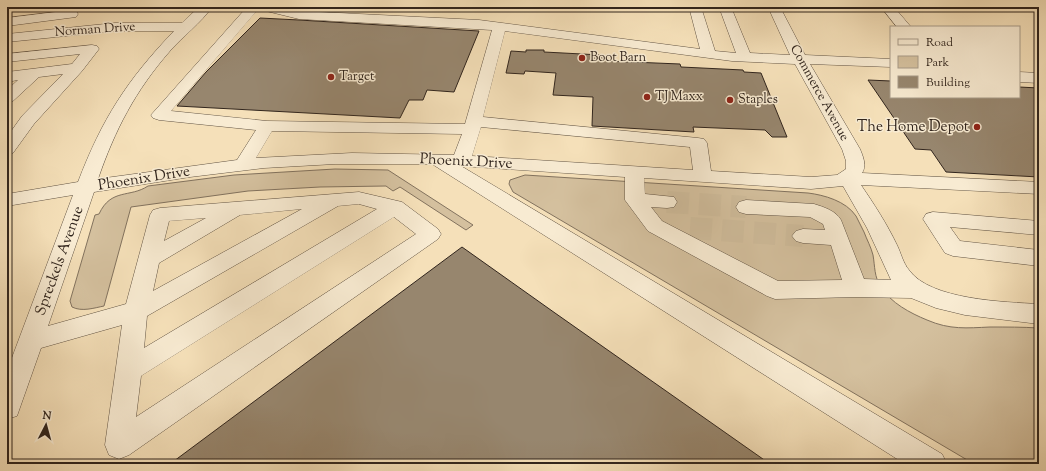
<svg xmlns="http://www.w3.org/2000/svg" width="1046" height="471" font-family="'Sorts Mill Goudy',serif">
	<style>
		.green { fill: #d4c09e; stroke: #82725e }
		.building { fill: #97866e; stroke: #31251d }
		.lines { fill: none; stroke-linecap: round; stroke-linejoin: round }
		.minor-tunnel { stroke: #cebb9a; stroke-width: 22; stroke-dasharray: 22 10; stroke-linecap: butt }
		.minor-casing { stroke: #625444; stroke-width: 1 }
		.minor { fill: #f8ebd2; fill-rule: evenodd }
		.poi-dot { fill: #8f2418; stroke: #f8ebd2; stroke-width: 1.5 }
		.labels { text-anchor: middle; dominant-baseline: central; stroke-width: 3; stroke-linejoin: round; paint-order: stroke }
		.far-street-label { font-size: 13px; fill: #31251d; stroke: #f8ebd2 }
		.far-poi-label { font-size: 13px; fill: #31251d; stroke: #f8ebd2; text-anchor: start }
		.poi-label { font-size: 15px; fill: #31251d; stroke: #f8ebd2; text-anchor: end }
		.street-label { font-size: 15px; fill: #31251d; stroke: #f8ebd2 }
	</style>
	<rect width="100%" height="100%" fill="#f5e0b9"/>
	<filter id="stains"><feTurbulence type="fractalNoise" baseFrequency=".005" numOctaves="4"/><feColorMatrix values="0 0 0 0 .2 0 0 0 0 .09 0 0 0 0 .02 0 0 0 .5 -.17"/></filter>
	<radialGradient id="worn" r=".72"><stop offset=".6" stop-color="#630" stop-opacity="0"/><stop offset="1" stop-color="#630" stop-opacity=".3"/></radialGradient>
	<path class="green" d="M335,169l53,1 85,55 -7,5 -66,-43 -7,4 -7,-5 -66,1 -72,4 -117,16 -27,99c-10,2 -22,6 -32,1l-2,-6 25,-86 4,-1c12,-26 31,-16 49,-28l86,-11z
		M525,175l283,18c16,2 38,8 48,23 3,5 5,11 8,16 3,8 7,15 9,23 2,11 1,22 8,32 10,16 29,26 46,33 23,10 40,8 63,7 16,0 33,0 49,1v136h-65l-461,-272 -4,-8 1,-4z"/>
	<path class="building" d="M260,18l39,2 180,11 -25,61 -27,-2 -4,10h-14l-9,18 -223,-12 29,-34z
		M526,50h18v2l57,3v2l6,1v3l73,3 1,3 62,3 1,2 17,1 26,64h-15l-7,-7 -72,-3 1,5 -102,-6 1,-29 -40,-2 3,-22 -31,-2 -1,3 -18,-1 5,-22 15,1z
		M868,80l23,1v16h128v-10l20,1v89l-93,-5 -15,-22 -16,-1z
		M462,247l93,66 215,151h-600z"/>
	<g class="lines">
		<path class="minor-tunnel" d="M667,202l79,5
			M690,228l113,8"/>
		<defs>
			<path id="minor" d="M199,7h13c-10,15 -30,30 -42,44 -35,40 -55,79 -72,128l139,-19 19,-30 -97,-10 -6,-2 -2,-3 96,-108h34l18,4 180,9 221,29 -11,-42h12l14,44 21,2 -17,-46h12l19,46 40,2 -22,-48h12l25,48 86,4v8l-81,-3 50,85c3,7 7,17 2,24l177,9v12l-178,-9c13,19 26,39 36,60 4,8 6,18 12,25 21,30 96,32 130,34v20l-74,-9 -29,-7 -25,-10 -55,-1 -81,2 -8,-3 -119,-65 -23,-31v-23l-164,-11 481,288 5,10h-42l-473,-300h-97l-71,4 -74,9 -96,15 -46,134 78,-22 24,-89 3,-5 7,-2 199,-16 43,10 36,27 3,5 -3,5 -309,216 -10,4 -10,-4 -4,-10 17,-120 -81,23 -24,68 -10,3v-48l66,-176 -66,11v-12l71,-12c24,-63 49,-102 96,-151h-59l-108,11v-8l108,-11h67zM260,7l2,3 37,9 193,11 -27,94 -198,-3 -96,-10zM505,31l227,30 63,3 47,85 4,12v8l-9,6 -26,2 -100,-6 -4,-28 -3,-4 -6,-1 -215,-21zM481,127l209,20 3,23 -221,-14zM272,131l190,3 -8,21 -102,-2 -96,5zM644,178l167,11 32,-3 24,42 24,52 -27,-1 -23,-59c-5,-9 -17,-13 -27,-16l-68,-4 -7,2 -3,5 3,5 7,2 64,3 13,7 2,6 -22,-1 -7,2 -4,5 4,5 7,2 28,2 11,35 -64,1 -116,-60 -11,-14 16,1 7,-1 3,-5 -3,-5 -29,-3zM359,204l18,5 -233,139 3,-32 191,-110zM302,209l-149,82 6,-28 81,-48zM394,217l22,17 -280,183 5,-41zM206,218l-42,23 5,-20z
				M881,7h13l17,20h-14z
				M72,10l4,1 2,3 -2,3 -69,9v-8z
				M92,45l5,1 2,3 -17,22 -48,53 -21,29 -6,1v-17l15,-21 41,-42 -24,3 -26,24 -6,2v-13l11,-10 -11,2v-10l65,-8 8,-10 -73,8v-8z
				M1019,72l20,1v10l-20,-1z
				M933,212l106,9v14l-89,-8 10,14 79,9v16l-86,-10 -8,-3 -22,-34 3,-5z"/>
		</defs>
		<use href="#minor" class="minor-casing"/>
		<use href="#minor" class="minor"/>
	</g>
	<g class="poi-dot">
		<circle cx="582" cy="58" r="4"/>
		<circle cx="331" cy="77" r="4"/>
		<circle cx="647" cy="97" r="4"/>
		<circle cx="730" cy="100" r="4"/>
		<circle cx="977" cy="127" r="4"/>
	</g>
	<g class="labels">
		<g class="far-street-label">
			<text transform="translate(95 30) rotate(-4)">Norman Drive</text>
			<text transform="translate(819 93) rotate(61)">Commerce Avenue</text>
		</g>
		<g class="far-poi-label">
			<text x="590" y="58">Boot Barn</text>
			<text x="339" y="77">Target</text>
			<text x="655" y="97">TJ Maxx</text>
			<text x="738" y="100">Staples</text>
		</g>
		<g class="poi-label">
			<text x="969" y="127">The Home Depot</text>
		</g>
		<g class="street-label">
			<text transform="translate(466 162) rotate(3)">Phoenix Drive</text>
			<text transform="translate(144 179) rotate(-9)">Phoenix Drive</text>
			<text transform="translate(60 261) rotate(-70)">Spreckels Avenue</text>
		</g>
	</g>
	<rect width="1046" height="471" fill="none" stroke="#f5e0b9" stroke-width="24"/>
	<rect x="8" y="8" width="1030" height="455" fill="none" stroke="#31251d" stroke-width="2"/>
	<rect x="12" y="12" width="1022" height="447" fill="none" stroke="#31251d"/>
	<rect x="890" y="26" width="130" height="72" fill="#f8ebd2" stroke="#a89c8a"/>
	<rect x="898" y="39" width="20" height="6" fill="#f8ebd2" stroke="#a89c8a"/>
	<text x="926" y="46" font-size="12" fill="#31251d">Road</text>
	<rect x="898" y="56" width="20" height="12" fill="#d4c09e" stroke="#a89c8a"/>
	<text x="926" y="66" font-size="12" fill="#31251d">Park</text>
	<rect x="898" y="76" width="20" height="12" fill="#97866e" stroke="#a89c8a"/>
	<text x="926" y="86" font-size="12" fill="#31251d">Building</text>
	<g transform="translate(46 425) rotate(6)" stroke="#f8ebd2" stroke-width="3" paint-order="stroke">
	<path d="M0-3L7 15L0 10L-7 15Z" fill="#31251d"/>
	<text y="-6" font-size="11" font-weight="bold" text-anchor="middle" fill="#31251d">N</text>
	</g>
	<rect width="100%" height="100%" filter="url(#stains)"/>
	<rect width="100%" height="100%" fill="url(#worn)"/>
</svg>
